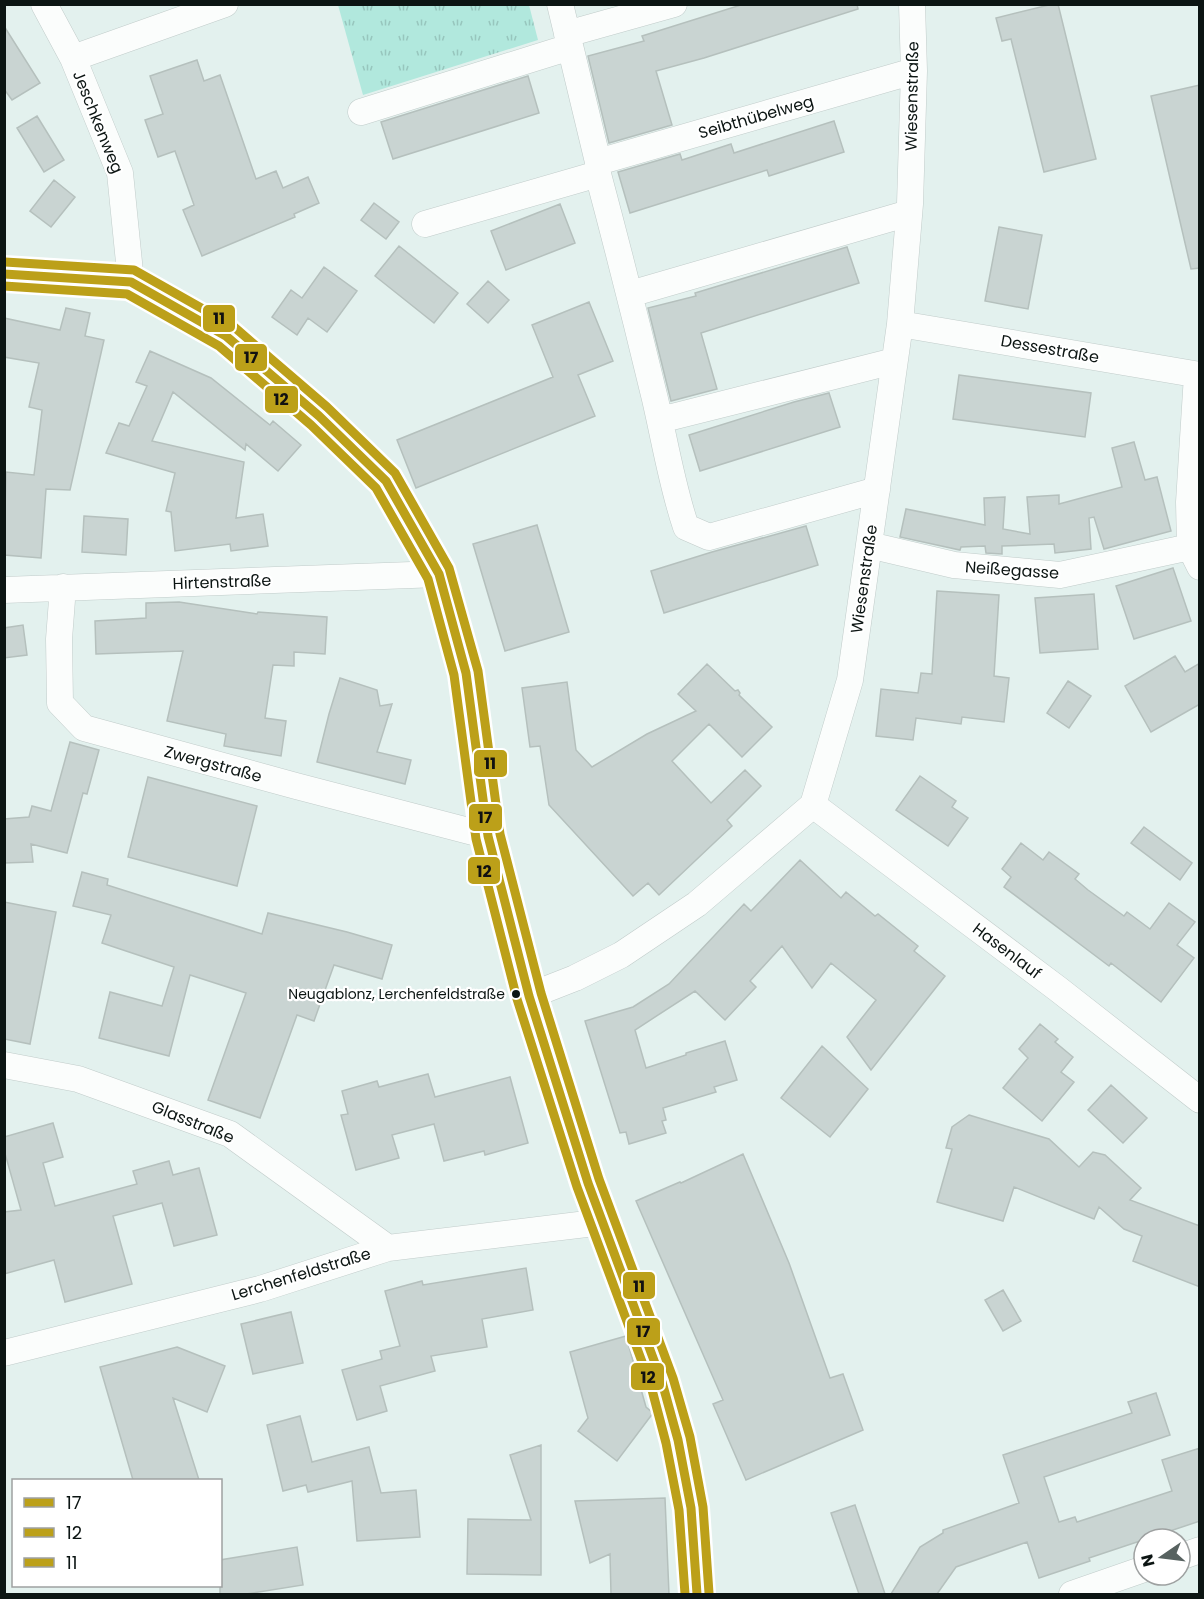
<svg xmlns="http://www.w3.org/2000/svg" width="1204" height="1599" font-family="Poppins,sans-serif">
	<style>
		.park { fill: url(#park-tufts) }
		.building { fill: #c9d4d2; stroke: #b5c0bd; stroke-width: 1.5 }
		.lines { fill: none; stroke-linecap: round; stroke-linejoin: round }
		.minor-casing { stroke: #c1ccca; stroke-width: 27 }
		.minor { stroke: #fbfdfc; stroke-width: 26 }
		.bus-1-casing { stroke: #fff; stroke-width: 14 }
		.bus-2-casing { stroke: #fff; stroke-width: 14 }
		.bus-3-casing { stroke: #fff; stroke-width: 14 }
		.bus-1 { stroke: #bca019; stroke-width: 9 }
		.bus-2 { stroke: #bca019; stroke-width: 9 }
		.bus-3 { stroke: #bca019; stroke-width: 9 }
		.bus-dot { fill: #0c1513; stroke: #fff; stroke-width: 2 }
		.labels { text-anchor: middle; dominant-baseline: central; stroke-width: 4.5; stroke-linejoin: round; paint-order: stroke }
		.bus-label { font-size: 14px; fill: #0c1513; stroke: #fff; text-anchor: end }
		.street-label { font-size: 16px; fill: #0c1513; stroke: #fff }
		.line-badge { stroke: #fff; stroke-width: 2 }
		.pale-badge-label { font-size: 16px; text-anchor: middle; font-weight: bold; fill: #111 }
	</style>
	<defs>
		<pattern id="park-tufts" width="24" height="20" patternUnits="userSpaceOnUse" patternTransform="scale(1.5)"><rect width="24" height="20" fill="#b1e8dd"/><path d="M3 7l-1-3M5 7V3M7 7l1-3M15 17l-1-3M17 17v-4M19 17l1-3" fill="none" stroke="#97c6bd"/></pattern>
	</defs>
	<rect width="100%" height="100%" fill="#e3f1ee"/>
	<path class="park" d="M338,5h191l9,35 -175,55z"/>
	<path class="building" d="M744,4h113l1,5 -154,49 -48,13 16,54 -63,18 -21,-87 56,-15 -2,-5z
		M1053,4h5l38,155 -52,13 -33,-133 -9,2 -6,-23z
		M4,26l36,57 -28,17 -8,-11z
		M197,60l7,21 16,-6 36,104 20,-8 7,17 25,-11 11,26 -25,11 1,3 -93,39 -19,-46 11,-5 -19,-54 -17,6 -13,-37 18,-6 -13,-38z
		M528,76l11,37 -146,46 -12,-37z
		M1200,85v183l-9,1 -40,-173z
		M37,116l27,44 -20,12 -27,-44z
		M834,121l10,31 -75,24 -2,-6 -137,43 -12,-41 62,-18 2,6 49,-16 3,9z
		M54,180l21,17 -24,30 -21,-16z
		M374,203l25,19 -13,17 -25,-19z
		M560,204l15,39 -69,27 -15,-39z
		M999,227l43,8 -14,74 -43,-8z
		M399,246l59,47 -24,30 -59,-47z
		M847,247l12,36 -158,50 16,56 -46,12 -23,-93 48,-12 -1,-3z
		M324,267l33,24 -30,41 -19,-14 -11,17 -25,-18 19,-27 11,8z
		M488,281l21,19 -21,23 -21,-19z
		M589,302l24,59 -35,14 17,41 -179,72 -19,-48 156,-63 -21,-52z
		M66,308l24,5 -5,23 19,4 -34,150 -24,-1 -5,69 -37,-3 2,-83 28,3 8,-65 -13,-3 10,-44 -35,-6v-39l56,12z
		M150,351l61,27 59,47 3,-4 28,24 -23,26 -32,-27 -1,6 -72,-58 -21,49 92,21 -8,56 27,-4 5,32 -37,5 -1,-7 -55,7 -4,-39 -5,-1 9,-38 -69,-20 13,-30 10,3 18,-40 -11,-4z
		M959,375l132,18 -6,44 -132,-18z
		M829,393l11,34 -140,44 -11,-36 105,-33z
		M1134,442l11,38 12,-3 14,54 -67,18 -10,-32 -5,1 2,31 -36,4 -1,-9 -52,2v8l-16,-1 -1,-7 -24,1 -1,3 -60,-13 6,-28 79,16 -1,-27 21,-1 -2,32 27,5 -3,-37 32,-2v9l63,-17 -10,-39z
		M84,516l44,3 -2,36 -44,-3z
		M537,525l32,107 -64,19 -32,-107z
		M806,526l12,39 -154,48 -13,-42 61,-19z
		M1173,568l18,53 -57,18 -18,-53z
		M937,591l62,4 -5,81 15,2 -5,44 -42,-5 -1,7 -45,-6 -3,22 -37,-4 5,-47 37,4 3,-20 11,1z
		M1094,594l4,55 -58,4 -5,-55z
		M179,602l78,12 1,-2 69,5 -2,37 -31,-2v14l-21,-1 -8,53 21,3 -5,35 -57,-10 2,-12 -59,-13 16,-70 -87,3 -1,-33 51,-3v-15z
		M23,625l4,30 -23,3v-30z
		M1175,656l10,16 15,-9v41l-49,28 -26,-46z
		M707,664l28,27 3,-1 2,3 -1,2 33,32 -30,30 -33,-33 -37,37 39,42 34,-33 16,16 -34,34 5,6 -73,69 -11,-12 -15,13 -84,-91 -9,-59 -10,1 -8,-59 45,-6 9,68 16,17 55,-33 49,-23 -18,-17z
		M340,678l37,12 3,16 12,-2 -15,48 34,8 -6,24 -88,-22 12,-48z
		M1068,681l23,15 -22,32 -22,-15z
		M70,742l29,8 -12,44 -4,-1 -16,60 -36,-9 2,18 -29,1v-44l25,-2 3,-11 19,5z
		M920,776l36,25 -4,6 16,11 -20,28 -52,-36z
		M148,777l109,29 -20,80 -109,-29z
		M1144,827l48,36 -12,17 -49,-37z
		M1021,843l22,17 6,-8 30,22 -4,5 13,11 36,26 3,-4 23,17 19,-26 26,19 -18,23 17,13 -33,44 -50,-39 -2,3 -105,-79 7,-10 -9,-8z
		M800,860l41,38 5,-6 29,24 3,-2 40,32 -4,5 31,25 -74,94 -24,-33 29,-37 -45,-37 -19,25 -30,-42 -32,35 6,6 -31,33 -30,-29 -60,39 11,38 40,-13v-2l39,-12 12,39 -23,7 2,5 -53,16 3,12 -4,1 4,12 -37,11 -3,-12 -6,1 -35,-112 48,-14 36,-23 75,-80 7,7z
		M82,872l26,7 -1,6 155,49 6,-21 79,19 45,13 -10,34 -48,-14 -20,56 -17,-6 -37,103 -52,-18 38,-107 -56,-18 -21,81 -70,-18 11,-46 52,14 12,-39 -72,-24 9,-28 -38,-9z
		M4,902l52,10 -26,132 -26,-5z
		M1040,1024l18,15 -3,3 18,15 -12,15 13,10 -32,39 -39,-33 25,-30 -9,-9z
		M822,1046l46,43 -38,48 -49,-39z
		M428,1074l7,23 75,-20 18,66 -43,12 -1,-4 -40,10 -10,-37 -42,11 7,23 -43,12 -15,-55 7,-1 -6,-23 35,-10 2,6z
		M1111,1085l36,33 -24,25 -35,-33z
		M969,1115l80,24 30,28 14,-15 12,3 36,33 -11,12 70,26v61l-67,-26 9,-25 -18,-7 -25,-22 -5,12 -80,-32 -11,34 -66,-19 15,-53 -6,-1 6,-21z
		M53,1123l10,34 -20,6 12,43 82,-22 -4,-13 36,-10 4,14 26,-7 18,67 -43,11 -12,-43 -49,13 19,68 -67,18 -11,-42 -50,14v-62l17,-2 -17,-60v-13z
		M743,1154l46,109 41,115 13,-4 20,56 -117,50 -33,-76 10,-4 -87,-199 44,-19 1,1z
		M526,1268l7,42 -51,9 5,28 -56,9 4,15 -55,15 7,25 -30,9 -15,-50 40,-11 -2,-8 20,-5 -15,-55 37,-10 1,4z
		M1003,1290l18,31 -18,10 -18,-31z
		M291,1312l12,51 -50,11 -12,-50z
		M626,1336l20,71 7,6 -36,48 -39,-30 10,-13 -18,-66z
		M177,1347l48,19 -18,46 -34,-14 26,82h-66l-33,-113z
		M1156,1393l14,42 -126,42 15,45 16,-5 2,5 95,-31 -10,-31 38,-12v73l-111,37 1,3 -51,17 -12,-36 -71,25 -19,27h-46l29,-47 23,-14v-3l76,-27 -16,-48 129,-42 -4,-11z
		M300,1416l12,46 57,-15 12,46 35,-3 4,47 -63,4 -5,-60 -44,11 -2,-7 -23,6 -16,-66z
		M541,1445v130l-74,-1 1,-55 63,1 -21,-65z
		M665,1498l4,96h-58l-1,-40 -20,9 -15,-62z
		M855,1505l30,89h-26l-28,-81z
		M297,1547l6,38 -57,9h-26v-34z"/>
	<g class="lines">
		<defs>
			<path id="minor" d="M44,4l29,54 47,115 11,109
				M560,4l38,158v12c20,75 39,150 57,225 10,43 17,87 31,128l23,10 168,-47
				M567,34l107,-30
				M73,58l152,-54
				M361,112l209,-65
				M598,162l316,-91
				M425,224l173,-50
				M4,274l127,8 95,54 93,80 67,65 53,93 27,99 22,163 41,160 59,187 74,199 16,58 13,68 6,86
				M630,294l279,-81
				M900,324l300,51
				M1197,375l-8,127 1,45 10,20
				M660,420l234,-59
				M869,545l85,20 106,10 130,-28
				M63,587l-4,52 1,64 24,25 212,58 192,50
				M4,590l435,-16
				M813,805l245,184 142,111
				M529,996l46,-18 46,-23 76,-51 116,-99 37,-125 50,-356 10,-120 4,-133 -2,-67
				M4,1065l74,14 152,55 158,114
				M4,1353l256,-64 128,-41 215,-26
				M1180,1557l20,-7
				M1072,1594l72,-25"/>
		</defs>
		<use href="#minor" class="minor-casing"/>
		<use href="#minor" class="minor"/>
		<defs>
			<path id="bus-1" d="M4,274l127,8 95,54 93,80 67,65 53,93 27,99 22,163 41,160 59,187 74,199 16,58 13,68 6,86"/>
			<path id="bus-2" d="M4,286l123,8 92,52 92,79 65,63 52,91 26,96 22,164 41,160 60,188 74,199 15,57 13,67 6,84"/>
			<path id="bus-3" d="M5,262l129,8 99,56 94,81 68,66 54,95 29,103 22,163 41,159 58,186 74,199 17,59 13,70 6,86"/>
		</defs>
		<use href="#bus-1" class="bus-1-casing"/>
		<use href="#bus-2" class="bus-2-casing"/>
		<use href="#bus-3" class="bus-3-casing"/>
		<use href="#bus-1" class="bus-1"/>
		<use href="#bus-2" class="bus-2"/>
		<use href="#bus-3" class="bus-3"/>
	</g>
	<circle class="bus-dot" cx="516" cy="994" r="5"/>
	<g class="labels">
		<g class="bus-label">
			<text x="505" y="994">Neugablonz, Lerchenfeldstraße</text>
		</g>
		<g class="street-label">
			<text transform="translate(912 96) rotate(-89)">Wiesenstraße</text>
			<text transform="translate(756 117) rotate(-16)">Seibthübelweg</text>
			<text transform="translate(98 122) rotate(68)">Jeschkenweg</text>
			<text transform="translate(1050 349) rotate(10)">Dessestraße</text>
			<text transform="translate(1012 570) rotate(4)">Neißegasse</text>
			<text transform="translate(864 579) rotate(-82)">Wiesenstraße</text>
			<text transform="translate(222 582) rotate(-2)">Hirtenstraße</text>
			<text transform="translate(213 764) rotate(15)">Zwergstraße</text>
			<text transform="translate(1007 951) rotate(37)">Hasenlauf</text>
			<text transform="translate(193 1122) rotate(22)">Glasstraße</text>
			<text transform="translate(301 1274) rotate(-17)">Lerchenfeldstraße</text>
		</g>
	</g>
	<g class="line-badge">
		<rect x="202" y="304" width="34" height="29" rx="6" fill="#bca019"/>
		<rect x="234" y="343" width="34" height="29" rx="6" fill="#bca019"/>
		<rect x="264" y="385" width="35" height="29" rx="6" fill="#bca019"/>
		<rect x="473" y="749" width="35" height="29" rx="6" fill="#bca019"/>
		<rect x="468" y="803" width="35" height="29" rx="6" fill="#bca019"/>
		<rect x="467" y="856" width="34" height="29" rx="6" fill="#bca019"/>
		<rect x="622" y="1271" width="34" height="29" rx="6" fill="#bca019"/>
		<rect x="626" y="1317" width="35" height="29" rx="6" fill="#bca019"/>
		<rect x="630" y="1362" width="35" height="29" rx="6" fill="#bca019"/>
	</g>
	<g class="pale-badge-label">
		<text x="219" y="324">11</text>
		<text x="251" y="363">17</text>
		<text x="281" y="405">12</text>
		<text x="490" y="769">11</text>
		<text x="485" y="823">17</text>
		<text x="484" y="877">12</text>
		<text x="639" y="1292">11</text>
		<text x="643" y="1337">17</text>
		<text x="648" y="1383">12</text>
	</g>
	<rect width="1204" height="1599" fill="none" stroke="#0c1513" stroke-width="12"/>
	<rect x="12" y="1479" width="210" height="108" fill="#ffffff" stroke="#9ea1a1" stroke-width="1.5"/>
	<rect x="24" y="1498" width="30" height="9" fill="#bca019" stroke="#9ea1a1" stroke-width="1.5"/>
	<text x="66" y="1509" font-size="18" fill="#0c1513">17</text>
	<rect x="24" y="1528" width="30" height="9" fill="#bca019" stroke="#9ea1a1" stroke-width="1.5"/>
	<text x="66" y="1539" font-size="18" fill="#0c1513">12</text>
	<rect x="24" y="1558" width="30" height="9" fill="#bca019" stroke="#9ea1a1" stroke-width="1.5"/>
	<text x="66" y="1569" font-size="18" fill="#0c1513">11</text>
	<g transform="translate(1162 1557) rotate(256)"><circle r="28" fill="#ffffff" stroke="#9ea1a1" stroke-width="1.5"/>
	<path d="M0-4.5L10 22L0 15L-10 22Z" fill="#576260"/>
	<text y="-9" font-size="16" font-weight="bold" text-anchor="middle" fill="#0c1513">N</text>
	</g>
</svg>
